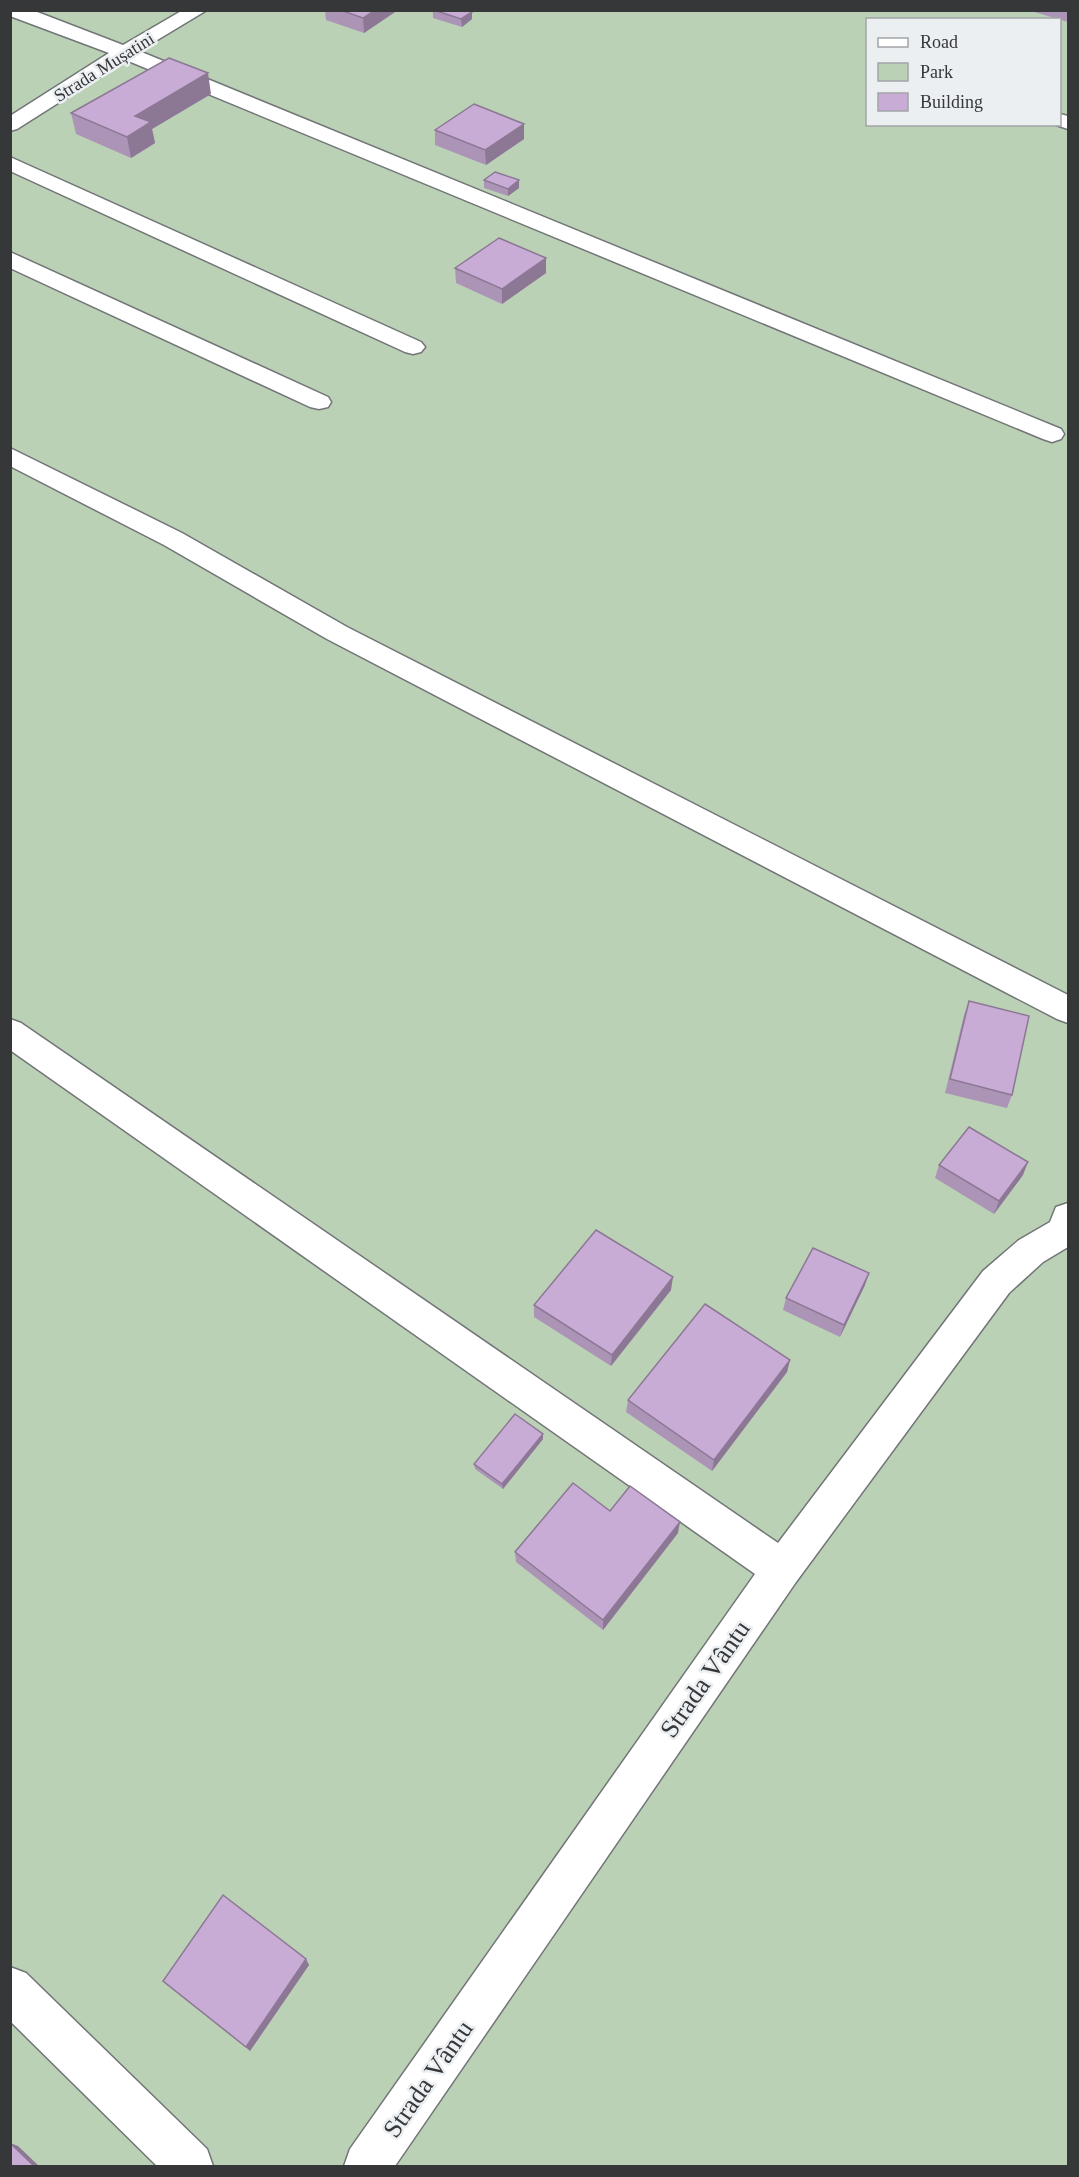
<svg xmlns="http://www.w3.org/2000/svg" width="1079" height="2177" font-family="Georgia,serif">
	<style>
		.green { fill: #bbd1b5; fill-rule: evenodd }
		.lines { fill: none; stroke-linecap: round; stroke-linejoin: round }
		.minor-casing { stroke: #727577; stroke-width: 3 }
		.minor { fill: #fff; fill-rule: evenodd }
		.wall { fill: #ac94b7 }
		.shaded-wall { fill: #8c7895 }
		.building { fill: #c8acd5; stroke: #8c7895; stroke-width: 1.5 }
		.labels { text-anchor: middle; dominant-baseline: central; stroke-width: 5; stroke-linejoin: round; paint-order: stroke }
		.far-street-label { font-size: 18px; fill: #363739; stroke: #ebeff2 }
		.near-street-label { font-size: 26px; fill: #363739; stroke: #ebeff2 }
	</style>
	<rect width="100%" height="100%" fill="#dee1e4"/>
	<path class="green" d="M11,11h1057v2155h-1057zM868,20h192v104h-192z"/>
	<g class="lines">
		<defs>
			<path id="minor" d="M10,10h22l91,35 60,-35h24l-68,41 922,378 3,5 -3,5 -9,3 -9,-3 -917,-379 -109,69 -7,2v-15l99,-63 -99,-37z
				M1060,114l8,2v13l-15,-5h7z
				M10,157l411,185 4,5 -4,5 -8,2 -8,-2 -395,-181z
				M10,252l318,145 3,5 -3,5 -9,2 -9,-2 -300,-139z
				M10,448l172,85 165,94 721,368v28l-11,-4 -730,-380 -163,-94 -154,-79z
				M10,1019l11,4 757,520 205,-272 36,-31 31,-18 6,-15 12,-4v44l-25,15 -34,31 -213,289 -401,584h-51l6,-17 405,-575 -745,-524z
				M10,1967l16,6 181,176 6,17h-56l-147,-145z"/>
		</defs>
		<use href="#minor" class="minor-casing"/>
		<use href="#minor" class="minor"/>
	</g>
	<path class="wall" d="M325,10h73l-34,23 -38,-13z
		M433,10l39,9 -10,8 -29,-9z
		M1068,10v12l-37,-11v-1z
		M211,94l-59,35 3,14 -24,15 -55,-24 -5,-21z
		M524,124v15l-38,26 -51,-20v-15z
		M484,180l35,8 -11,8 -24,-8z
		M546,258v15l-44,31 -46,-21 -1,-15z
		M969,1001l43,94 -5,13 -62,-15 19,-78z
		M939,1165l84,10 -29,39 -59,-36z
		M865,1285l-25,52 -57,-27 3,-12z
		M671,1290l-60,76 -77,-49v-12z
		M790,1360l-3,12 -75,99 -86,-59 2,-12z
		M543,1434v5l-40,50 -28,-20 -1,-5z
		M610,1511l68,22 -75,97 -87,-68 -1,-10z
		M306,1959l3,6 -59,86 -87,-70z"/>
	<path class="shaded-wall" d="M375,10h23l-34,23 -1,-15z
		M472,12v7l-10,8 -1,-8z
		M208,73l3,21 -59,35 3,14 -24,15 -4,-21 8,-21z
		M524,124v15l-38,26 -1,-15z
		M519,180v8l-11,8v-7z
		M546,258v15l-44,31v-15z
		M1028,1162l-5,13 -29,39 5,-13z
		M869,1273l-4,12 -25,52 4,-12z
		M673,1277l-2,13 -60,76 1,-11z
		M790,1360l-3,12 -75,99 2,-11z
		M543,1434v5l-40,50 -1,-5z
		M680,1522l-2,11 -75,97v-10z
		M306,1959l3,6 -59,86 -4,-4z
		M10,2143l8,3 21,20h-5z"/>
	<path class="building" d="M340,10h35l-12,8z
		M434,10h34l4,2 -11,7z
		M169,58l39,15 -73,43 16,6 -24,15 -56,-24z
		M474,104l50,20 -39,26 -50,-20z
		M495,172l24,8 -11,9 -24,-9z
		M499,238l47,20 -44,31 -47,-21z
		M969,1001l60,15 -17,79 -62,-16z
		M969,1127l59,35 -29,39 -60,-36z
		M596,1230l77,47 -61,78 -78,-50z
		M813,1248l56,25 -25,52 -58,-27z
		M705,1304l85,56 -76,100 -86,-60z
		M515,1414l28,20 -41,50 -28,-20z
		M573,1483l37,28 20,-25 50,36 -77,98 -88,-68z
		M223,1895l83,64 -60,88 -83,-66z
		M10,2143l24,23h-24z"/>
	<g class="labels">
		<g class="far-street-label">
			<text transform="translate(104 67) rotate(-32)">Strada Mușatini</text>
		</g>
		<g class="near-street-label">
			<text transform="translate(705 1679) rotate(-55)">Strada Vântu</text>
			<text transform="translate(428 2079) rotate(-55)">Strada Vântu</text>
		</g>
	</g>
	<rect width="1079" height="2177" fill="none" stroke="#363739" stroke-width="24"/>
	<rect x="866" y="18" width="195" height="108" fill="#ebeff2" stroke="#a3a5a8" stroke-width="1.5"/>
	<rect x="878" y="38" width="30" height="9" fill="#ffffff" stroke="#a3a5a8" stroke-width="1.5"/>
	<text x="920" y="48" font-size="18" fill="#363739">Road</text>
	<rect x="878" y="63" width="30" height="18" fill="#bbd1b5" stroke="#a3a5a8" stroke-width="1.5"/>
	<text x="920" y="78" font-size="18" fill="#363739">Park</text>
	<rect x="878" y="93" width="30" height="18" fill="#c8acd5" stroke="#a3a5a8" stroke-width="1.5"/>
	<text x="920" y="108" font-size="18" fill="#363739">Building</text>
</svg>
